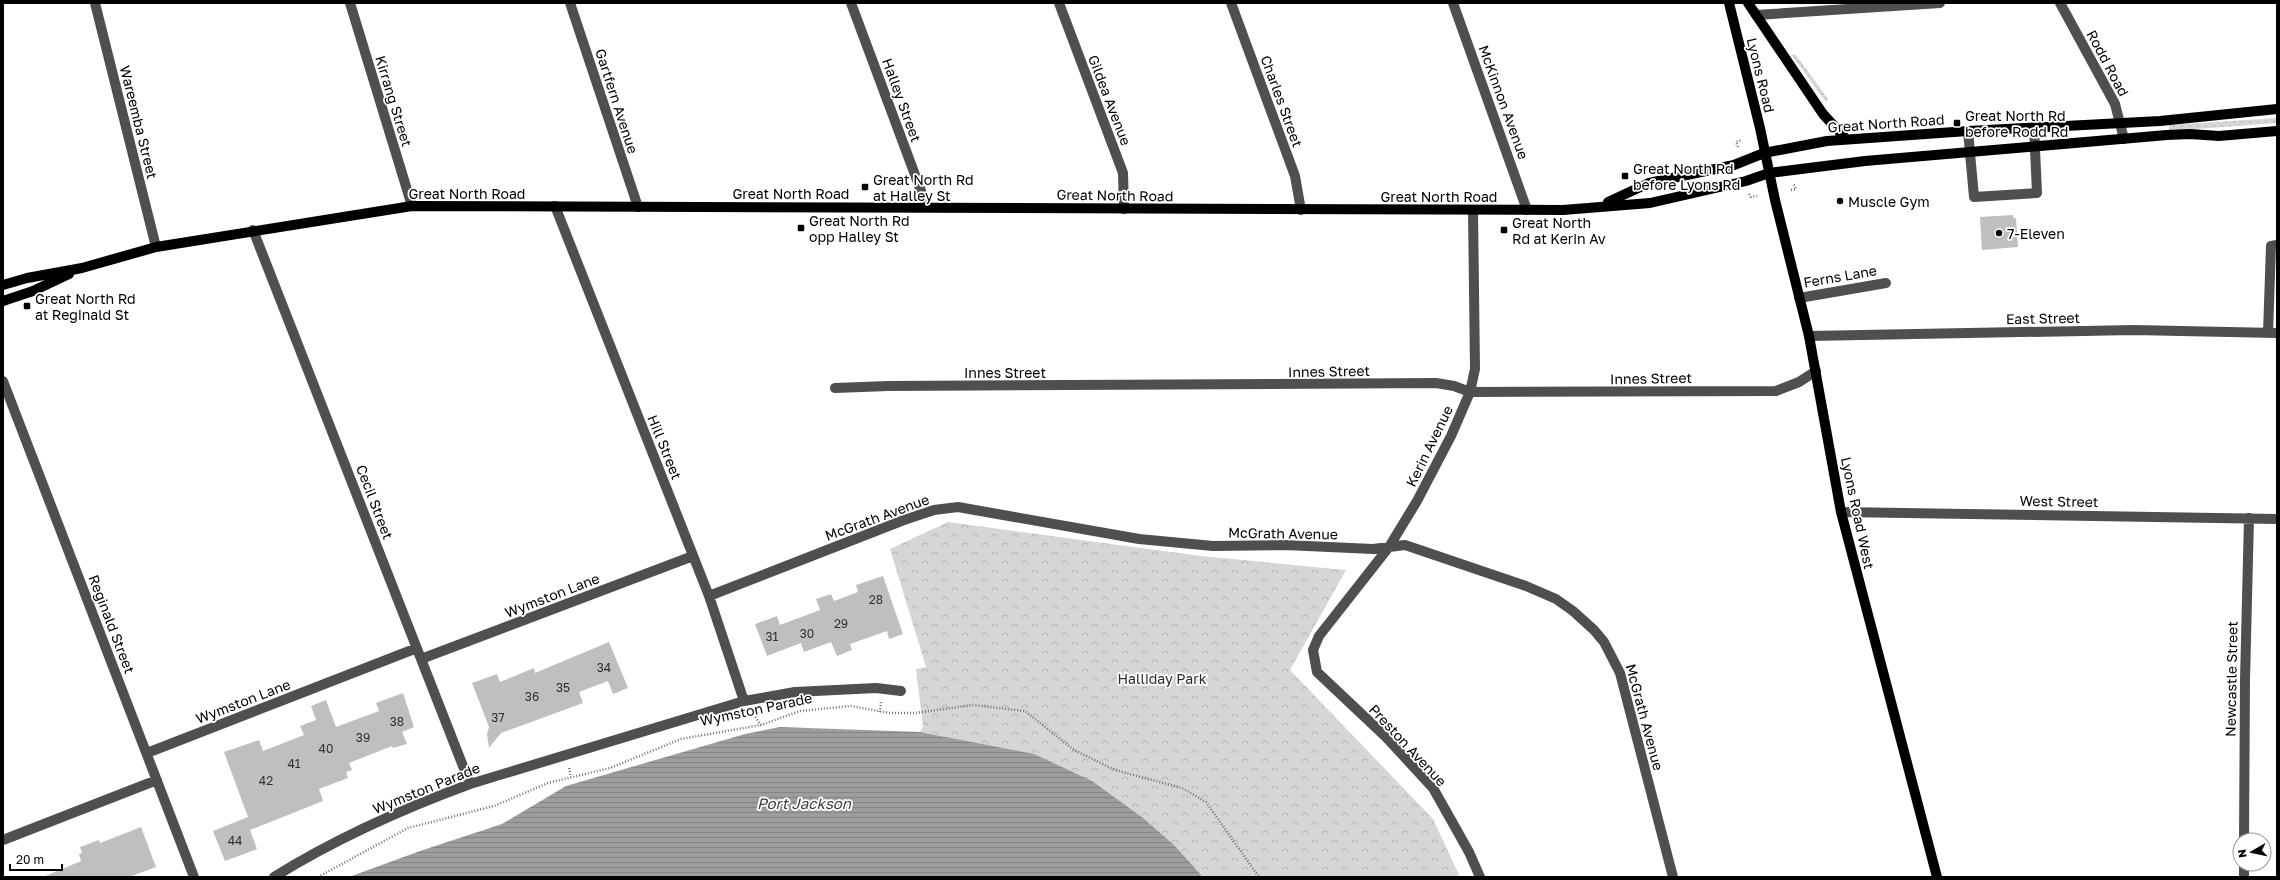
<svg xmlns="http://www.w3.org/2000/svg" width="2280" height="880" font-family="'Golos Text',sans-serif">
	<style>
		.grass { fill: url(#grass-dots) }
		.park { fill: url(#park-crowns) }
		.water { fill: url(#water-rules) }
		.building { fill: #bfbfbf }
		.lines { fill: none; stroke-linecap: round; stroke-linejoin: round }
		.path { stroke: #717171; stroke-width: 2.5; stroke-dasharray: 1 2; stroke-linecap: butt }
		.minor { stroke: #4f4f4f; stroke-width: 10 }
		.major { stroke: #000; stroke-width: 10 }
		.poi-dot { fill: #000; stroke: #fff; stroke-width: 1.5 }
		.labels { text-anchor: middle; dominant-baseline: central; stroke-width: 3.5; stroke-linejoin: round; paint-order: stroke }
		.number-label { font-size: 12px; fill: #303030 }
		.street-label { font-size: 14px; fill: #000; stroke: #fff }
		.poi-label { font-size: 14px; fill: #000; stroke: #fff; text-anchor: start }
		.park-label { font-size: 14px; fill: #2d2d2d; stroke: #fff }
		.water-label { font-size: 15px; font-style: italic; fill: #3e3e3e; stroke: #fff }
	</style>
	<defs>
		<pattern id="grass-dots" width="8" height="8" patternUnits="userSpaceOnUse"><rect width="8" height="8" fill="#d6d6d6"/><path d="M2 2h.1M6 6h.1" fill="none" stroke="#b6b6b6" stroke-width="1.8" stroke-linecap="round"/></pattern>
		<pattern id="park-crowns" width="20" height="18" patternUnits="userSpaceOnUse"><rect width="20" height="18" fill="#d6d6d6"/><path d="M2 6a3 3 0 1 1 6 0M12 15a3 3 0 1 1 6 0" fill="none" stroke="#b6b6b6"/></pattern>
		<pattern id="water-rules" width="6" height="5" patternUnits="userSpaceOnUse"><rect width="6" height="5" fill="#9d9d9d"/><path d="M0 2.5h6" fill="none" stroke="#858585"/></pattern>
	</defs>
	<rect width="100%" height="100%" fill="#fff"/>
	<path class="grass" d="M1791,54l5,1 32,44 -2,3z
		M2277,118v5l-108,8v-6z"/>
	<path class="park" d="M948,522l253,34 145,14 -56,100 143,149 27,58h-257l-28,-31 -228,-109 -27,-5 3,-5 -7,-58 10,-2 -36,-118z"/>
	<path class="water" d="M780,727l140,5 114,22 58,27 51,37 32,28 28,31h-854l71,-26 82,-27 64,-38 179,-52z"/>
	<path class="building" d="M2013,215v3h3l2,29 -36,3 -2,-33z
		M883,576l20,58 -14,5 -2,-8 -37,13 2,6 -15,6 -6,-14 -27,10 -3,-9 -34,13 -12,-32 22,-8 3,9 40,-15 -4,-11 15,-5 3,7 24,-9 -2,-7z
		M609,642l19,46 -15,6 -5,-13 -29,11 4,11 -82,30 -12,15 -2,-14 2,-7 -17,-44 25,-9 3,8 34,-14 1,5z
		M403,693l11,34 -12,5 5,12 -14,4 -1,-2 -43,17 3,7 -6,2 2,6 -29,11 4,12 -73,29 7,19 -32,12 -12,-30 35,-14 -24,-65 35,-12 4,11 41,-16 -4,-9 16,-6 -5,-14 15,-6 10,27 43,-16 -3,-8z
		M141,827l15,40 -27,10h-86l38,-16 -2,-7 3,-1 -2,-6 19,-7 1,3z"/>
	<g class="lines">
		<path class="path" d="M1738,147l-2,-5 6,-2
			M1791,190l5,-1 -3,-6
			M1749,194l2,3 6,-1
			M752,712l9,13
			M880,712l1,-10
			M569,768l2,9
			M318,877l90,-49 86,-22 54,-23 62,-15 71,-29 80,-14 39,-14 51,-5 38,7h26l58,-8 52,6 49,39 41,20 67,18 24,14 53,75"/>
		<path class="minor" d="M95,3l61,244
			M350,3l62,203
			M570,3l68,204
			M851,3l76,204
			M1059,3l64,170 1,36
			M1231,3l64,173 6,34
			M1453,3l74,207
			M2060,3l55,101 9,35
			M1756,15l184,-12
			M1968,131l6,66 63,-4 -3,-66
			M555,206l154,390 35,105
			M1473,210l2,159 -5,23 -19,44 -34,65 -28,46 -70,89 -6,14 4,22 69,65 47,51 36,64 11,25
			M253,230l217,554
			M1799,298l87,-15
			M2268,333l3,-87 6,-1
			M1809,336l325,-6 143,3
			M3,381l191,496
			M835,388l53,-2 548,-3 18,3 16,6 306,-1 23,-9 17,-11
			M1841,512l436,7
			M709,596l195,-76 30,-10 24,-3 181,32 74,7 72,-1 88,4 32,-4 121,41 30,13 17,12 21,19 10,12 16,31 53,204
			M421,659l272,-103
			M147,753l270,-105
			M3,840l154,-60
			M2244,840l1,-160 4,-162
			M274,877c61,-38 128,-68 196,-93l274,-83 51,-9 81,-4 25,3
			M2244,877v-13"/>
		<path class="major" d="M1729,3l31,125 15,72 34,136 32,176 96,365
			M1748,3l75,111 23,25
			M1608,202l41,-19 85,-18 30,-12 63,-12 141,-10 192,-10 117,-12
			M3,285l24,-7 55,-10 74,-21 256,-41 1151,4 87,-7 96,-22 23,-8 96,-12 302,-26 23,-1 29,2 58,-5
			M3,301l30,-10 36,-17"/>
	</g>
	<g class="poi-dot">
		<rect x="1953" y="119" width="8" height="8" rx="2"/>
		<rect x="1621" y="172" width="8" height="8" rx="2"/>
		<rect x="861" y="183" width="8" height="8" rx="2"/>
		<circle cx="1840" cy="201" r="4"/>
		<rect x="797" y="224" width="8" height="8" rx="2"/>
		<rect x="1500" y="226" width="8" height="8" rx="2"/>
		<circle cx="1999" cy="233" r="4"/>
		<rect x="23" y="302" width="8" height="8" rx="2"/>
	</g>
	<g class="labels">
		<g class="number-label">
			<text x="876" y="599">28</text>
			<text x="841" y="623">29</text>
			<text x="807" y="633">30</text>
			<text x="772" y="636">31</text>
			<text x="604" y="667">34</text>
			<text x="563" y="687">35</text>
			<text x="532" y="696">36</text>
			<text x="498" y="717">37</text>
			<text x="397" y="721">38</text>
			<text x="363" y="737">39</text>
			<text x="326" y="748">40</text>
			<text x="294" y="763">41</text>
			<text x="266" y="780">42</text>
			<text x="235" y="840">44</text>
		</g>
		<g class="street-label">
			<text transform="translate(2108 63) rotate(62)">Rodd Road</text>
			<text transform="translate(1761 75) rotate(76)">Lyons Road</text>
			<text transform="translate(902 100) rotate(70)">Halley Street</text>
			<text transform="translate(1110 100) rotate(69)">Gildea Avenue</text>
			<text transform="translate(394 101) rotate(73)">Kirrang Street</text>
			<text transform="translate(617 101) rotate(72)">Gartfern Avenue</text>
			<text transform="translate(1282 101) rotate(70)">Charles Street</text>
			<text transform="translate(1504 102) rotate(70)">McKinnon Avenue</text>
			<text transform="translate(139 122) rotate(76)">Wareemba Street</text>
			<text transform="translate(1886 123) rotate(-4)">Great North Road</text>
			<text x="467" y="193">Great North Road</text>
			<text x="791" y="193">Great North Road</text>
			<text transform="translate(1115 195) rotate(1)">Great North Road</text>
			<text x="1439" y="196">Great North Road</text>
			<text transform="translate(1840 276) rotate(-10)">Ferns Lane</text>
			<text transform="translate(2043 318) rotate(-1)">East Street</text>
			<text transform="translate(1329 371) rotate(-1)">Innes Street</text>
			<text x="1005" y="372">Innes Street</text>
			<text transform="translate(1651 378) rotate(-1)">Innes Street</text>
			<text transform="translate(1429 446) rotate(-64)">Kerin Avenue</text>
			<text transform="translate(665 447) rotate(68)">Hill Street</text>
			<text transform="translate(2059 501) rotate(1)">West Street</text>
			<text transform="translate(375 502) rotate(69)">Cecil Street</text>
			<text transform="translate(1858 513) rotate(78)">Lyons Road West</text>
			<text transform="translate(877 517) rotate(-20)">McGrath Avenue</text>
			<text transform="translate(1283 533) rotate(1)">McGrath Avenue</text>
			<text transform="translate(552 595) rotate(-21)">Wymston Lane</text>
			<text transform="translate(112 624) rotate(69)">Reginald Street</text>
			<text transform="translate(2231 679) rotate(-89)">Newcastle Street</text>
			<text transform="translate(243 701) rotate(-21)">Wymston Lane</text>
			<text transform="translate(756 709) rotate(-12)">Wymston Parade</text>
			<text transform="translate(1645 717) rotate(75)">McGrath Avenue</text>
			<text transform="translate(1408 745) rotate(47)">Preston Avenue</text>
			<text transform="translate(426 788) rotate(-22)">Wymston Parade</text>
		</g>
		<g class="poi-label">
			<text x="1965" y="115">Great North Rd<tspan x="1965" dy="16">before Rodd Rd</tspan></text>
			<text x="1633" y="168">Great North Rd<tspan x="1633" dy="16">before Lyons Rd</tspan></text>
			<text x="873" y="179">Great North Rd<tspan x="873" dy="16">at Halley St</tspan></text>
			<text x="1848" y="201">Muscle Gym</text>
			<text x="809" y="220">Great North Rd<tspan x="809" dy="16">opp Halley St</tspan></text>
			<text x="1512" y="222">Great North<tspan x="1512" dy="16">Rd at Kerin Av</tspan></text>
			<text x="2007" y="233">7-Eleven</text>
			<text x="35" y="298">Great North Rd<tspan x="35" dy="16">at Reginald St</tspan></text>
		</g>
		<g class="park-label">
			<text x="1162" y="678">Halliday Park</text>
		</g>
		<g class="water-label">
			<text x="804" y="803">Port Jackson</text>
		</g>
	</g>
	<rect width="2280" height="880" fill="none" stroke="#000000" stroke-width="8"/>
	<g transform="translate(2252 852) rotate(261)"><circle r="19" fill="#ffffff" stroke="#999999"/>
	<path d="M0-3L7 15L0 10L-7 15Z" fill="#000000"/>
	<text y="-6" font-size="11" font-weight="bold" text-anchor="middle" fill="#000000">N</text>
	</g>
	<path d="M10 864v6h52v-6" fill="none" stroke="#000000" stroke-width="2"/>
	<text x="16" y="864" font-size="12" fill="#000000" stroke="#ffffff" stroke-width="3" paint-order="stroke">20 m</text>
</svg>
